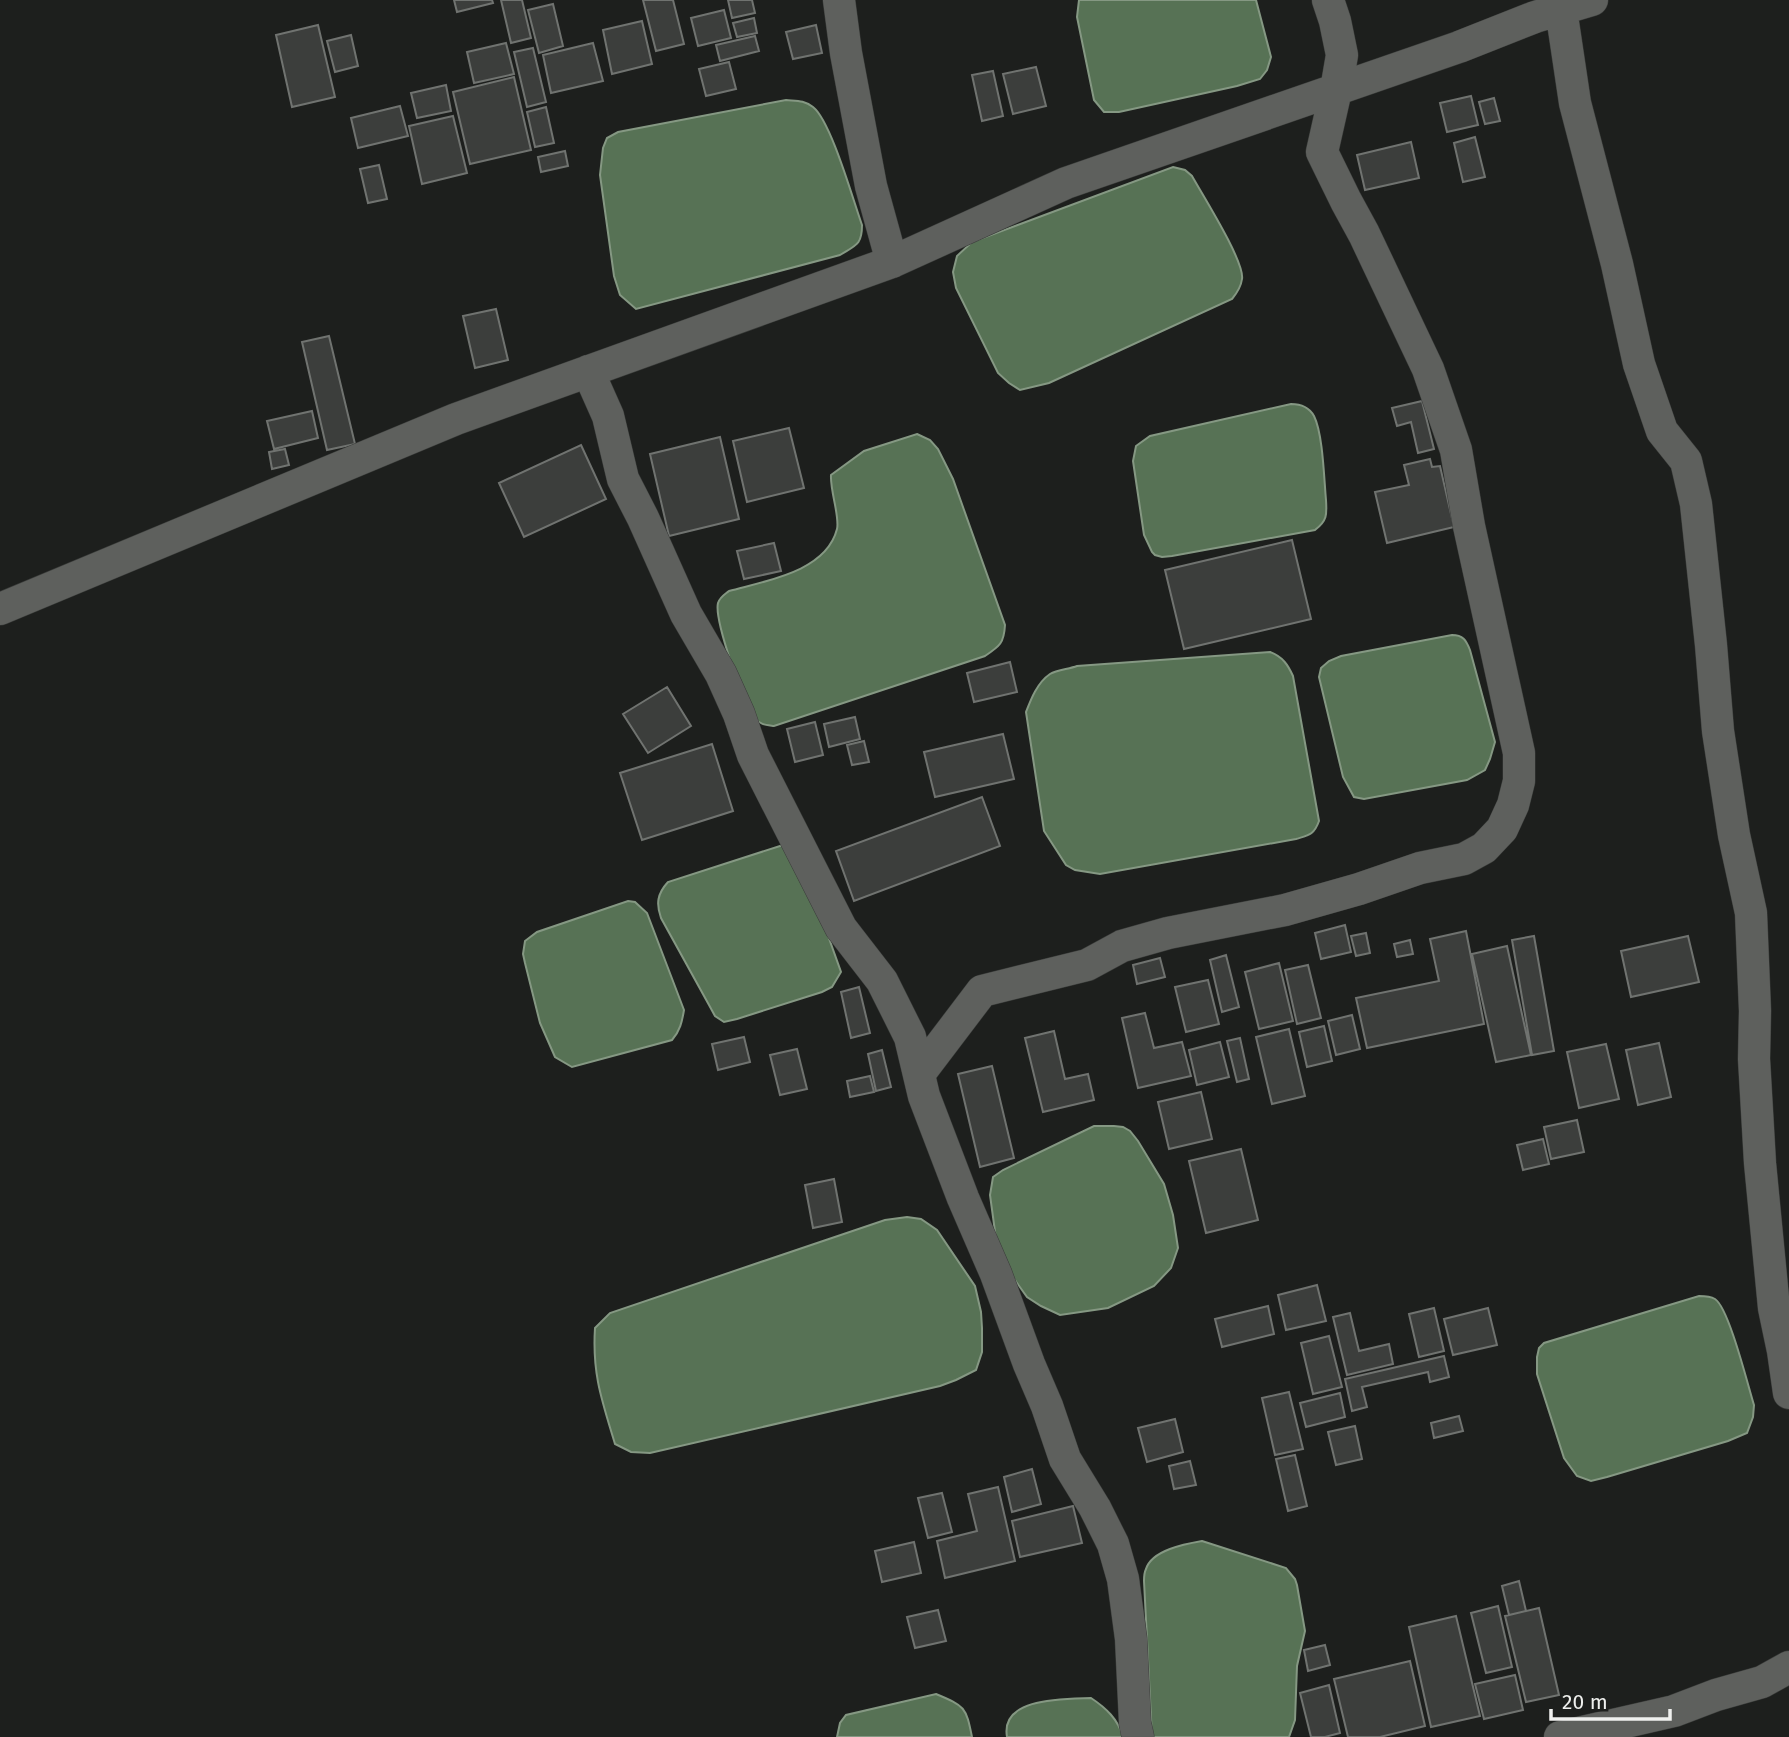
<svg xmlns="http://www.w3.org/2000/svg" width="1789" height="1737" font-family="'Fira Sans',sans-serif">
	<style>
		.water { fill: #577255; stroke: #859883; stroke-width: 2 }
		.building { fill: #3c3e3c; stroke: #707370; stroke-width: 2 }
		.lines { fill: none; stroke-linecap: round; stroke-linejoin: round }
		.minor-casing { stroke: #3a3c3a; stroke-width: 33 }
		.minor { stroke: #5e605d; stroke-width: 32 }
	</style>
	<rect width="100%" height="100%" fill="#1d1f1d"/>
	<path class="water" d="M1079,0h177l15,57 -4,13 -7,9 -23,7 -118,26h-15l-10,-12 -17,-83z
		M786,100c11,1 18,0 27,7 18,14 40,93 49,118 0,20 -6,20 -22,30l-204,54 -16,-14 -6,-19 -14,-101 3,-27 4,-10 11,-6z
		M1173,167l12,3 7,6c10,18 53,86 50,103 -1,8 -5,14 -10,20l-183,84 -29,7 -11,-7 -11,-10 -42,-85 -3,-16 4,-16 15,-14z
		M1291,404c10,0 18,3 23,12 9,18 10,63 12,84 1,15 1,21 -11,30l-143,26 -10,1 -7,-2 -3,-3 -8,-17 -11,-74 3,-15 14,-10z
		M917,434l13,6 8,9 15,30 52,146c-1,18 -5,21 -20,31l-211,70c-8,-1 -14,-1 -19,-8 -12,-14 -41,-99 -37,-115 2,-6 6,-8 11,-12 36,-10 97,-19 108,-62 3,-12 -7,-38 -6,-54l33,-24z
		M1452,635c11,0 14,5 18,15l25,92 -5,17 -5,11 -18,10 -103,19 -10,-2 -11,-20 -24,-100 2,-9 8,-7 12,-5z
		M1270,652c13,5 18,13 23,24l26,145c-5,14 -10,14 -23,18l-196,35 -25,-4 -9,-5 -22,-34 -18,-119c5,-13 11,-29 24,-38 7,-4 19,-5 27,-8z
		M787,845l13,12 41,115 -9,15 -10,5 -85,27 -13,3 -9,-6 -6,-11 -48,-87c-5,-14 -4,-24 7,-36l112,-36z
		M628,901l7,1 12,11 37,97c-2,12 -4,21 -12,30l-100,27 -17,-10 -15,-34 -15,-60 -2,-9 2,-13 12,-9z
		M1094,1126h20l9,1 7,4 8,10 26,43 9,31 5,33 -7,20 -17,18 -46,22 -48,7 -19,-9 -14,-9 -15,-21 -16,-37 -6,-44 3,-18 10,-7z
		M907,1217l14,2 16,11 38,56 6,26 1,16v24l-6,18 -20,10 -16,6 -290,67 -19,-1 -16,-8c-13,-43 -23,-70 -20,-116l15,-15 275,-93z
		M1699,1296c6,0 11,0 16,3 14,9 33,87 39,106l-1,12 -6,16 -19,8 -121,36 -16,4 -14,-5 -13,-18 -27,-84v-17l2,-9 5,-5z
		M1202,1541l84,27 9,11 2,6 8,46 -8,35 -2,54 -6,17h-137l-8,-156c0,-4 0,-8 2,-12 6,-19 39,-25 56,-28z
		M936,1694c29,12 30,13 36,43h-135l3,-14 6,-8z
		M1091,1698c15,10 27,21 32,39h-116c-7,-40 58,-38 84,-39z"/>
	<path class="building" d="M454,0h38l1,3 -36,9z
		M501,0h21l9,38 -20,5z
		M643,0h30l11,44 -28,7z
		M728,0h24l3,13 -23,5z
		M553,4l10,42 -24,7 -11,-43z
		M724,10l7,28 -33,8 -7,-28z
		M754,18l3,15 -20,4 -4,-14z
		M642,21l10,43 -40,10 -9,-44z
		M318,25l17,72 -43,10 -16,-72z
		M816,25l6,28 -29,6 -7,-27z
		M351,35l7,31 -23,6 -8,-31z
		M755,36l4,15 -39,10 -4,-16z
		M506,43l8,31 -40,9 -7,-31z
		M593,43l10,38 -52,12 -8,-38z
		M533,48l13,54 -19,5 -13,-55z
		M729,62l7,27 -30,7 -7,-27z
		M1036,67l10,39 -33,8 -10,-40z
		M993,71l10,45 -21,5 -10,-46z
		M514,77l17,73 -61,14 -17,-72z
		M446,85l5,26 -34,7 -6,-25z
		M1471,96l7,29 -31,7 -7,-29z
		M1494,98l6,23 -15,3 -6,-22z
		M400,106l8,30 -50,12 -7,-30z
		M546,107l8,36 -19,4 -8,-35z
		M453,116l14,57 -45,11 -13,-58z
		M1475,137l10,40 -22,5 -9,-39z
		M1411,142l8,36 -54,12 -8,-35z
		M565,151l3,15 -27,6 -3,-15z
		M379,165l8,34 -19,4 -8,-34z
		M496,309l12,51 -33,8 -12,-52z
		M329,336l26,108 -28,6 -25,-108z
		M1422,401l12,48 -16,4 -7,-31 -14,4 -5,-18z
		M312,411l6,27 -44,11 -7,-28z
		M789,428l15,60 -57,14 -14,-61z
		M720,437l19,82 -70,17 -19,-82z
		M581,445l25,54 -82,38 -25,-54z
		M285,449l4,16 -17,4 -3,-17z
		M1430,459l2,8 8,-1 14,61 -67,16 -12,-51 34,-7 -5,-20z
		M1292,540l19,79 -127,30 -19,-79z
		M774,543l7,28 -37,8 -7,-28z
		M1010,662l7,30 -43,10 -7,-29z
		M667,687l24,39 -43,27 -25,-39z
		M855,717l5,22 -31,8 -5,-23z
		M815,722l8,33 -28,7 -8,-33z
		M1003,734l11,45 -79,18 -11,-45z
		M864,741l5,21 -17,3 -5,-20z
		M712,744l21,67 -91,29 -22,-67z
		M982,797l18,49 -146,55 -18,-50z
		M1345,925l6,27 -30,7 -6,-26z
		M1466,931l18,93 -117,24 -11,-50 83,-17 -9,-42z
		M1366,933l4,20 -14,3 -5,-20z
		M1534,936l20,115 -22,4 -20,-115z
		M1688,936l11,46 -68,15 -10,-46z
		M1410,940l3,14 -16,3 -3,-13z
		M1507,946l24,109 -35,7 -24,-108z
		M1226,955l13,52 -17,5 -12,-52z
		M1160,958l5,19 -28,7 -4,-19z
		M1279,963l14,58 -34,8 -14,-57z
		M1308,965l13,53 -24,6 -12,-54z
		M1208,980l11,44 -33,8 -11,-45z
		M859,987l11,46 -19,5 -10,-46z
		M1145,1013l9,35 28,-6 9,34 -53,12 -16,-70z
		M1352,1015l8,34 -24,6 -8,-34z
		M1324,1026l8,35 -25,6 -8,-35z
		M1289,1029l16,67 -33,8 -16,-67z
		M1054,1031l11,48 23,-5 6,26 -51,12 -18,-74z
		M744,1037l6,25 -32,8 -6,-26z
		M1240,1038l9,41 -12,3 -10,-41z
		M1220,1042l9,35 -32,8 -8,-35z
		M1659,1043l12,54 -33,8 -12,-55z
		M1606,1044l13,55 -40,9 -12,-56z
		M797,1049l10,40 -27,6 -10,-40z
		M882,1050l9,37 -15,4 -8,-37z
		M992,1066l22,92 -34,9 -22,-93z
		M870,1076l4,16 -24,5 -3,-16z
		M1201,1092l11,47 -43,10 -11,-47z
		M1577,1120l7,32 -33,7 -7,-32z
		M1543,1139l6,25 -26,6 -6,-25z
		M1241,1149l17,71 -52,13 -17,-72z
		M834,1179l8,43 -29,6 -8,-43z
		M1317,1285l9,36 -40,9 -8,-35z
		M1268,1306l6,28 -52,13 -7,-28z
		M1434,1308l10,43 -25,6 -10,-43z
		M1488,1308l9,37 -44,10 -9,-36z
		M1350,1313l9,38 30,-7 4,20 -46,11 -14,-58z
		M1329,1336l13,51 -29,7 -12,-51z
		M1444,1356l5,21 -19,5 -2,-10 -66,15 5,20 -15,4 -7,-32z
		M1289,1392l14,57 -28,6 -13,-57z
		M1340,1393l5,24 -39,10 -6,-24z
		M1459,1416l4,15 -29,7 -3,-15z
		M1175,1419l8,33 -36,10 -9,-34z
		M1355,1426l7,33 -26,6 -8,-33z
		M1295,1455l12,51 -19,5 -12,-52z
		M1190,1461l6,24 -22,4 -5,-23z
		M1032,1469l9,35 -29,8 -8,-35z
		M998,1487l17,74 -70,17 -8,-37 40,-10 -9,-37z
		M942,1493l10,39 -24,6 -10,-40z
		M1073,1506l9,37 -62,14 -8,-36z
		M914,1542l7,31 -39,9 -7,-31z
		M1519,1581l7,30 -17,4 -7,-29z
		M1498,1606l14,61 -26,6 -15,-60z
		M1539,1608l20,87 -33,7 -21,-86z
		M938,1610l8,31 -31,7 -8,-31z
		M1456,1616l24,100 -49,11 -22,-100z
		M1325,1645l5,20 -22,6 -4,-21z
		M1410,1661l15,65 -45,11h-32l-14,-58z
		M1515,1675l8,35 -39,9 -9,-35z
		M1329,1685l11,48 -15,4h-14l-11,-44z"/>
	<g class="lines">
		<defs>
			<path id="minor" d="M839,0l7,53 25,133 21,76
				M1558,0l3,9 14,94 42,161 22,100 23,67 24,30 10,43 15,141 7,86 16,104 17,78 4,98 -1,48 6,104 14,145 9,43 6,42
				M588,371l20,45 15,63 20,39 43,96 35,60 18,40 14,41 88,173 41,53 28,56 14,59 39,102 33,76 33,90 18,42 18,53 30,49 18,36 10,35 8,60 4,84 3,14
				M0,609l456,-190 436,-157 174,-79 393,-136 76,-30 57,-17
				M919,1074l63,-83 105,-26 35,-19 46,-13 117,-23 74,-21 61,-21 44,-9 20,-11 18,-19 11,-24 6,-24v-28l-50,-227 -13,-76 -28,-81 -64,-135 -18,-33 -24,-49 14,-62 6,-35 -7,-34 -7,-21
				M1560,1737l114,-26 42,-16 46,-13 27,-15"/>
		</defs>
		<use href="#minor" class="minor-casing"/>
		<use href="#minor" class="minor"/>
	</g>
	<path d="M1551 1709v10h119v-10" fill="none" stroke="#eff0ee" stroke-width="3.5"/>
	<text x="1562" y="1709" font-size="21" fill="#eff0ee" stroke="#1d1f1d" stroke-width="5" paint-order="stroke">20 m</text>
</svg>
